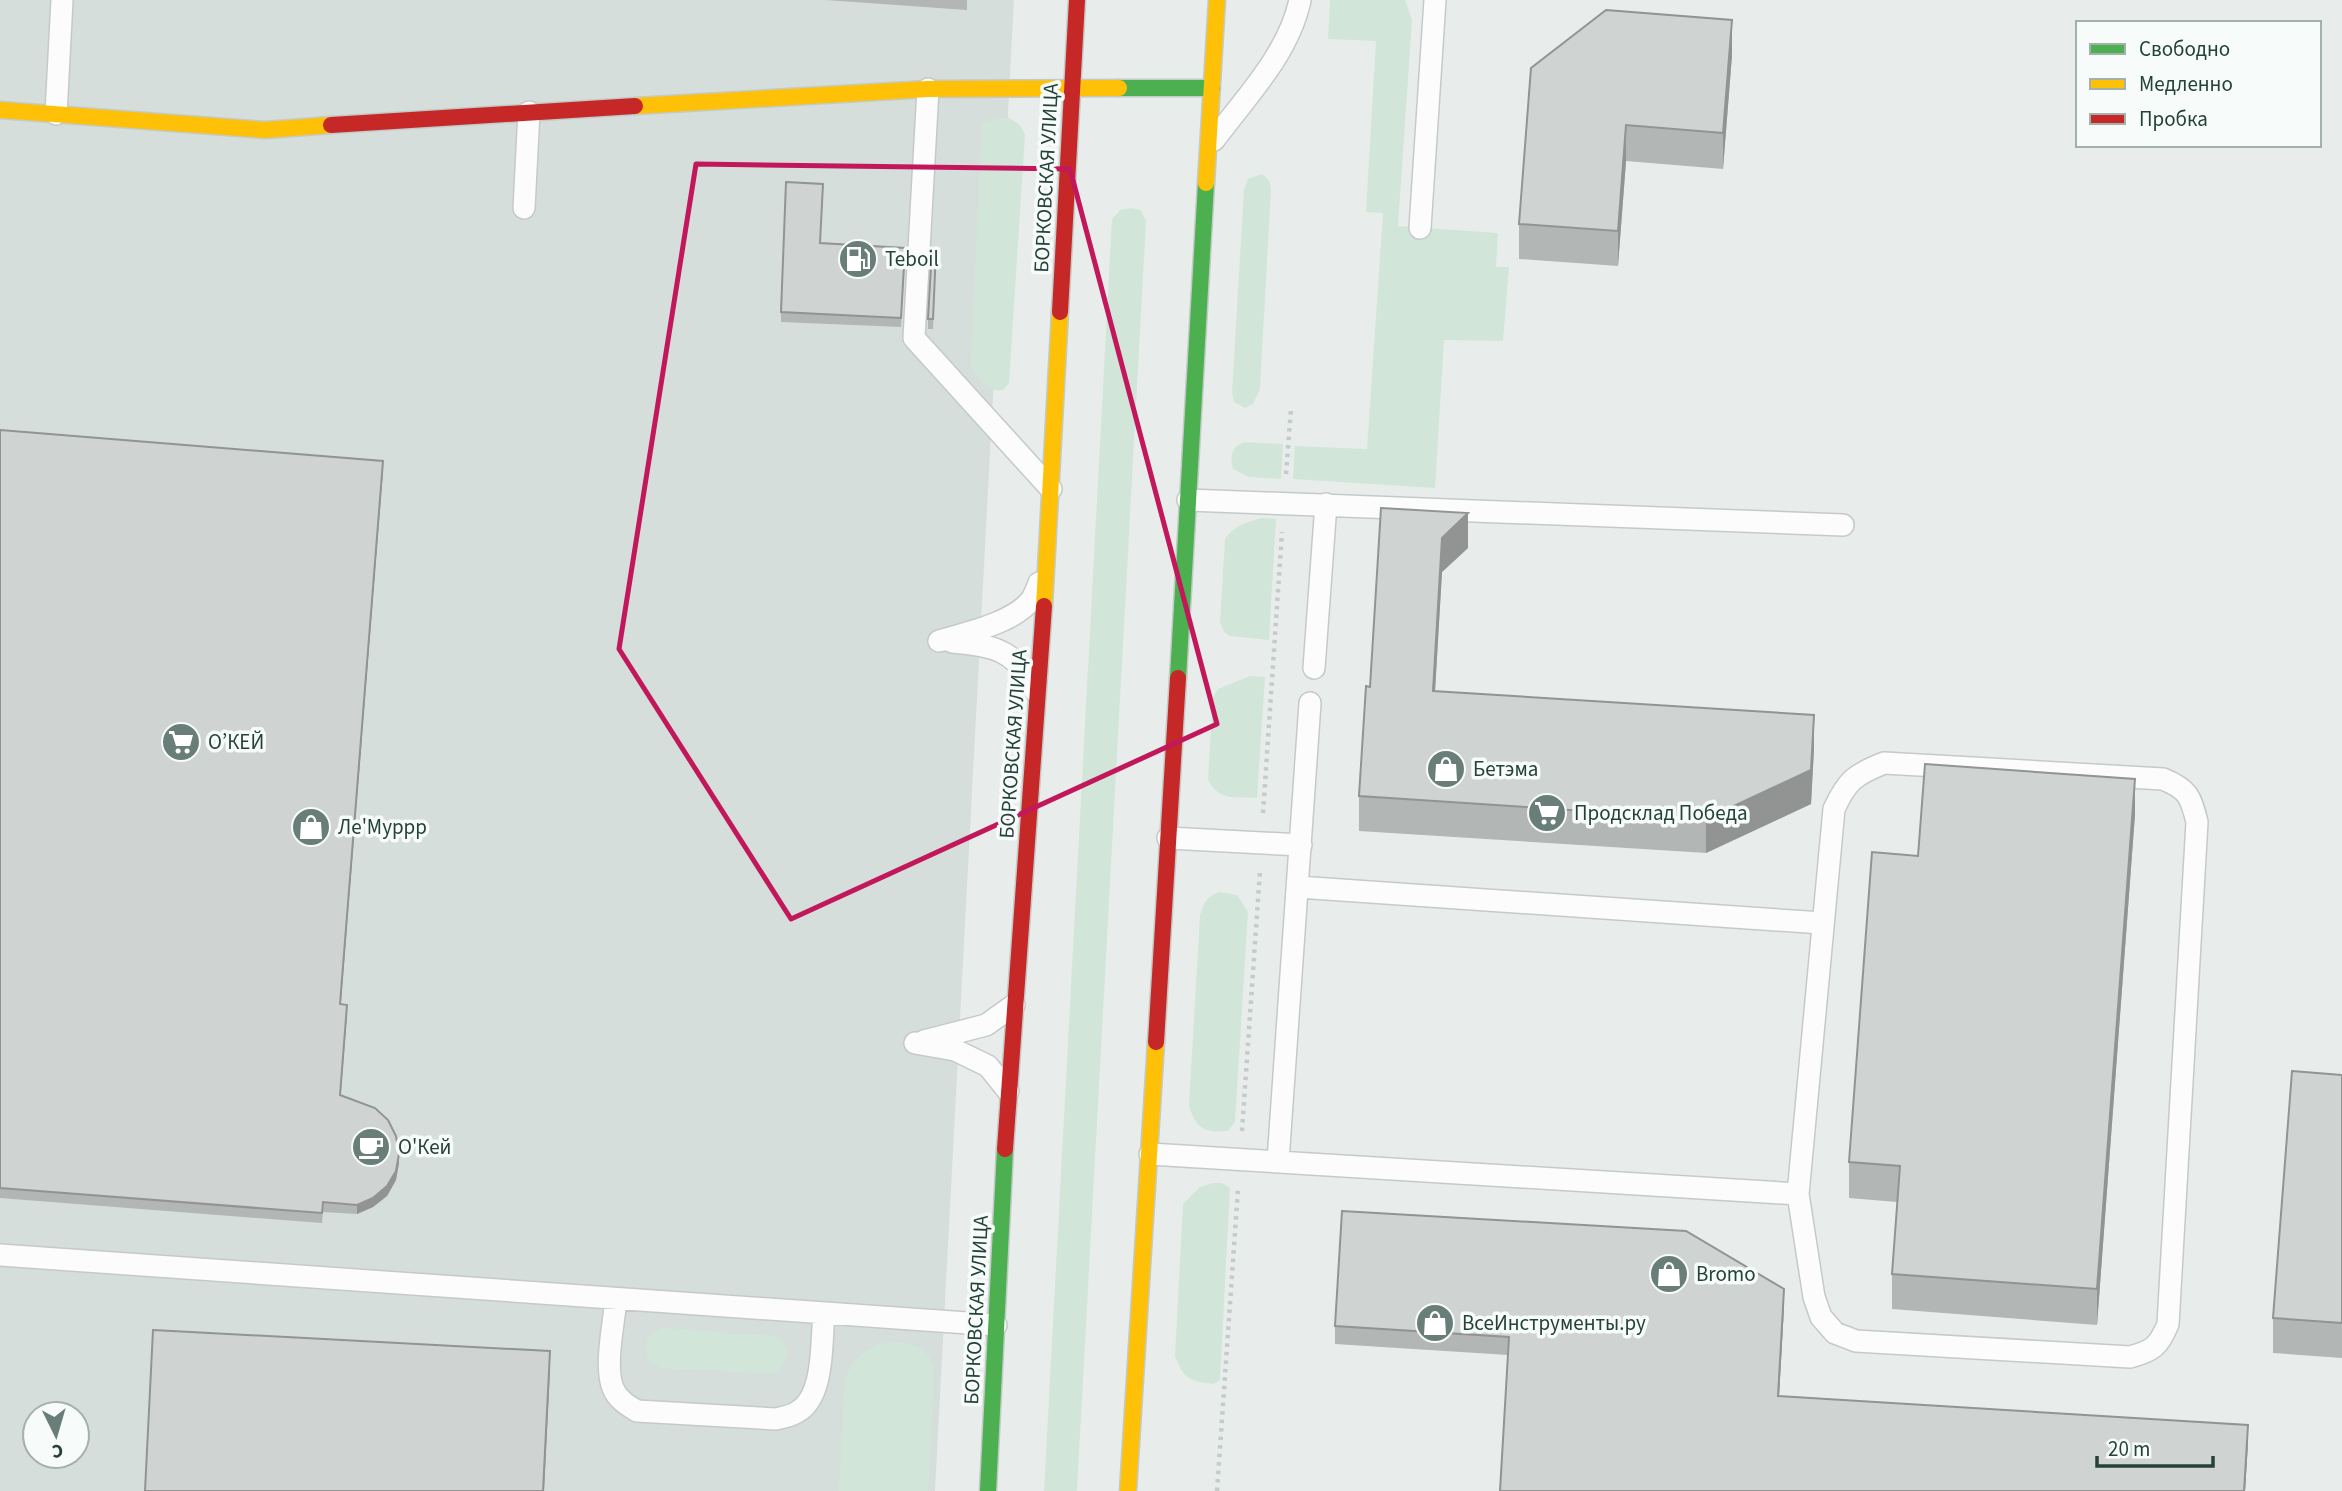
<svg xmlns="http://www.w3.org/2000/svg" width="2342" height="1491" font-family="'Source Sans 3',sans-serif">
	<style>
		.built { fill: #d6dedb; fill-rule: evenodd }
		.green { fill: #d1e6d8 }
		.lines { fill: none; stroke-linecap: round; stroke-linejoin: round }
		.lane-casing { stroke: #c5cac8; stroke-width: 24 }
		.fast-casing { stroke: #c3cbc8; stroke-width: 19 }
		.slow-casing { stroke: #c3cbc8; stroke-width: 19 }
		.jam-casing { stroke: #c3cbc8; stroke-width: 19 }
		.path { stroke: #c3ccca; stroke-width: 4.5; stroke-dasharray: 3.5 5; stroke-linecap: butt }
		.lane { stroke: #fcfcfc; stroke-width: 21 }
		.fast { stroke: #4caf50; stroke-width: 16 }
		.slow { stroke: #ffc107; stroke-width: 16 }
		.jam { stroke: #c62828; stroke-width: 16 }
		.wall { fill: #b2b6b5 }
		.shaded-wall { fill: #919493 }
		.building { fill: #cfd4d2; stroke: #919493; stroke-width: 2 }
		.marked { fill: none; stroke: #c2185b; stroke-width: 5; stroke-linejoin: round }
		.labels { text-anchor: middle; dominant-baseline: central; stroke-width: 7; stroke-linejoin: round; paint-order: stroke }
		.street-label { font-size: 21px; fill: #24423a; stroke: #f7fbf9 }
		.poi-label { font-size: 21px; fill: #24423a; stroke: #f7fbf9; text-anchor: start }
	</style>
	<rect width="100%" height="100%" fill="#e8edeb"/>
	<path class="built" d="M0,0h1014l-79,1491h-935zM35,1414h42v42h-42z"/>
	<path class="green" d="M1330,0h75l7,20 -14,206 100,7 -2,34h13l-6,74 -59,-1 -9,148 -142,-9 2,-33 72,3 16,-236 -17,-1 10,-171 -48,-2z
		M1005,117c11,4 16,7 20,18l-16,248 -6,7c-17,3 -23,-12 -32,-24l11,-243z
		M1262,174l7,6 2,9 -11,200 -7,15 -8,4 -11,-6 -2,-10 12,-203 4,-10z
		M1131,208l10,2 5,11 -69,1270h-33l68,-1272 8,-9z
		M1245,442l38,2 -2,35 -32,-2 -16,-8c-3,-13 -2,-23 12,-27z
		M1261,518l15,1 -7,121 -39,-4 -6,-4 -4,-10 5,-83c8,-13 22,-17 36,-21z
		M1250,676l15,1 -8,121c-21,-1 -40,3 -49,-19l5,-82 5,-8z
		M1220,892l17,3 11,17 -13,210 -7,9c-23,2 -32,-2 -39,-25l11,-191c4,-13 8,-20 20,-23z
		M1213,1183h9l8,5 -10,192 -6,4c-24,-2 -31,-6 -39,-28l8,-152 17,-17z
		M664,1328l111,8 8,5 5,13 -8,16 -8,4 -111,-6 -11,-6c-8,-16 -4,-29 14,-34z
		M890,1342c23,1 37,3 44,27l-6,122h-89l6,-112c9,-22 22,-33 45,-37z"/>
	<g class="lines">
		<defs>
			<path id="lane" d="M928,89l-14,249 137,151
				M56,114l6,-114
				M1214,140c32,-43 75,-87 86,-140
				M524,208l5,-96
				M1420,228l15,-228
				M1188,500l655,25
				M939,641c27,-8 75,-18 93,-42 3,-5 5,-11 7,-16
				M952,642c40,3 66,8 83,49
				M1314,668l12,-164
				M1884,763l279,16c25,10 28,18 34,43l-29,502c-9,22 -15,27 -38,33l-274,-16 -21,-8 -14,-16 -7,-20 -16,-103 36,-385c13,-28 20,-34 50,-46z
				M1168,838l133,7
				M1298,887l524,36
				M924,1041l62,-16 28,-20
				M915,1043l40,7 33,16 20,25
				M1150,1154l648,40
				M1278,1161l32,-458
				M0,1255l996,70
				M616,1299c-2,24 -12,67 -3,89 4,11 14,17 24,23l139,8c7,-2 16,-3 21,-7 28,-15 24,-71 27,-99"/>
			<path id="fast" d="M1119,88h93
				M1178,678l28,-495
				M988,1491l17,-342"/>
			<path id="slow" d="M635,106l293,-17 191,-1
				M0,110l265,20 66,-5
				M1206,183l11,-183
				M1044,606l16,-294
				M1128,1491l28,-449"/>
			<path id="jam" d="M331,125l304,-19
				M1060,312l17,-312
				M1156,1042l22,-364
				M1005,1149l39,-543"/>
		</defs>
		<use href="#lane" class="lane-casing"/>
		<use href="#fast" class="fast-casing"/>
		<use href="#slow" class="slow-casing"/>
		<use href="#jam" class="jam-casing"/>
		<path class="path" d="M1286,474l5,-65
			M1263,813l19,-281
			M1242,1131l18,-260
			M1217,1491l21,-302"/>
		<use href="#lane" class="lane"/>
		<use href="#fast" class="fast"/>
		<use href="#slow" class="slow"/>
		<use href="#jam" class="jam"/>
	</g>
	<path class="wall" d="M826,0h141v10z
		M1732,55l-9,114 -97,-8 -8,105 -99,-7v-35l12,-156z
		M823,193l-3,50 85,14 -4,70 -120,-5v-10z
		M936,259l-3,70h-5v-10z
		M0,430l383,40 -43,534 7,10 -7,81 59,68 -3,17 -9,16 -14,11 -16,7 -34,-2 -1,11 -322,-25z
		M1468,513v35l-26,24 -7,119 379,58 -3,55 -105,49 -347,-22v-35l11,-109z
		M2135,814l-38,511 -205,-16v-35l5,-72 -48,-4v-36l69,-306z
		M2342,1075v283l-69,-5v-35z
		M1784,1307l-5,89 469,47 -3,48h-745l8,-136 -173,-11v-18z"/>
	<path class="shaded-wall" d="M1732,20v35l-9,114v-36z
		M1626,125v36l-8,105v-35z
		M383,461v9l-43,544v-10z
		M1468,513v35l-26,24 -9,153v-34l9,-153z
		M1814,715v34l-3,55 -105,49v-34z
		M2135,779v35l-38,511v-36z
		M347,1005v9l-7,90v-9z
		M399,1154v9l-3,17 -9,16 -14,11 -16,7v-9z
		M1784,1289v18l-6,107v-18z
		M550,1351v19l-6,121h-1z
		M2248,1425v18l-3,48h-1z"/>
	<path class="building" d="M1606,10l126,10 -9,113 -97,-8 -8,106 -99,-7 12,-156z
		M786,182l37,2 -3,59 85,5 -4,70 -120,-6z
		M932,249l4,1 -3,69h-5z
		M0,430l383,31 -43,543 7,1 -7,90 35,13 13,12 8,16 3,18 -3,17 -9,15 -14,12 -16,7 -34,-3 -1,11 -322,-25z
		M1381,508l87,5 -26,25 -9,153 381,24 -3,55 -105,49 -347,-23 7,-110 4,1z
		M1925,764l210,15 -38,510 -205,-15 8,-108 -51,-4 23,-310 46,4z
		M2292,1071l50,4v248l-69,-5z
		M1342,1211l344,20 98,58 -6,107 470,29 -4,66h-744l9,-154 -174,-11z
		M153,1330l397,21 -7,140h-398z"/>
	<path class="marked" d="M696,164l374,5 147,555 -426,195 -172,-270z"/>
	<defs>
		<symbol id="fuel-disc" viewBox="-11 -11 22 22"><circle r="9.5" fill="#697e78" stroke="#f7fbf9"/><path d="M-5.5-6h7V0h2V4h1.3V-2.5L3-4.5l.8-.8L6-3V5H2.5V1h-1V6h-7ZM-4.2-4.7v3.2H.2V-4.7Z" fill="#fff"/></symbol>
		<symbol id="supermarket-disc" viewBox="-11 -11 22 22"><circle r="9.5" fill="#697e78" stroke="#f7fbf9"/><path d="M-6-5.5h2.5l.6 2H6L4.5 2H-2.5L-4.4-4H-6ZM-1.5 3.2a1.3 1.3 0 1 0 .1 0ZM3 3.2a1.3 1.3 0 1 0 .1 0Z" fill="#fff"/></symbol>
		<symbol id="shop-disc" viewBox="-11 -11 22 22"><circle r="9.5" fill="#697e78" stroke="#f7fbf9"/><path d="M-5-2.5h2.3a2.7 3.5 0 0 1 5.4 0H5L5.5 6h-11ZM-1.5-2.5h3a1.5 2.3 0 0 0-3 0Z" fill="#fff"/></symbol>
		<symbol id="cafe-disc" viewBox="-11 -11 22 22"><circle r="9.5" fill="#697e78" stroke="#f7fbf9"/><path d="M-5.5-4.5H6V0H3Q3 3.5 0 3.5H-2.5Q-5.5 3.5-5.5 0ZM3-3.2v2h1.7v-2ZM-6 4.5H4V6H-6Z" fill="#fff"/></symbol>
	</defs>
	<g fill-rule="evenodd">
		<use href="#fuel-disc" x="836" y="237" width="44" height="44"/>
		<use href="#supermarket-disc" x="159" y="720" width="44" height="44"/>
		<use href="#shop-disc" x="1424" y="747" width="44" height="44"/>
		<use href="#supermarket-disc" x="1525" y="791" width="44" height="44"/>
		<use href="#shop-disc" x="289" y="805" width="44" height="44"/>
		<use href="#cafe-disc" x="349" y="1125" width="44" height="44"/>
		<use href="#shop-disc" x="1647" y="1252" width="44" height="44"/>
		<use href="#shop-disc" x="1413" y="1301" width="44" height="44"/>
	</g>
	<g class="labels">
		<g class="street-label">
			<text transform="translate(1046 178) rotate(-87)">БОРКОВСКАЯ УЛИЦА</text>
			<text transform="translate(1013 744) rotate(-86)">БОРКОВСКАЯ УЛИЦА</text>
			<text transform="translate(976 1310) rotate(-87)">БОРКОВСКАЯ УЛИЦА</text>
		</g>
		<g class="poi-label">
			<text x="885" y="259">Teboil</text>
			<text x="208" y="742">О’КЕЙ</text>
			<text x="1473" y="769">Бетэма</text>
			<text x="1574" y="813">Продсклад Победа</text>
			<text x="338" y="827">Ле'Муррр</text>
			<text x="398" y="1147">О'Кей</text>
			<text x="1696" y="1274">Bromo</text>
			<text x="1462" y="1323">ВсеИнструменты.ру</text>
		</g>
	</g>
	<rect x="2076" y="21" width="245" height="126" fill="#f7fbf9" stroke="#a3b1ad" stroke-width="2"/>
	<rect x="2090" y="44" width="35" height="10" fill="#4caf50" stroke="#a3b1ad" stroke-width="2"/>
	<text x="2139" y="56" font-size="21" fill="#24423a">Свободно</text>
	<rect x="2090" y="79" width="35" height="10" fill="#ffc107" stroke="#a3b1ad" stroke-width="2"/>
	<text x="2139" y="91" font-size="21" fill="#24423a">Медленно</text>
	<rect x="2090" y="114" width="35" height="10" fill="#c62828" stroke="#a3b1ad" stroke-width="2"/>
	<text x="2139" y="126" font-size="21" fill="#24423a">Пробка</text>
	<g transform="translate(56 1435) rotate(175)"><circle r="33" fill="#f7fbf9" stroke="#a3b1ad" stroke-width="2"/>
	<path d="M0-5L12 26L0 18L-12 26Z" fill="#697e78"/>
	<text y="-10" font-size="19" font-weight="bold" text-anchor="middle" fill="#24423a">С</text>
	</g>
	<path d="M2097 1456v10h116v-10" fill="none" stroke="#24423a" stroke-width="3.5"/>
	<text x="2108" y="1456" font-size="21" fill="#24423a" stroke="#f7fbf9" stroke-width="5" paint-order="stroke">20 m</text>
</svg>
